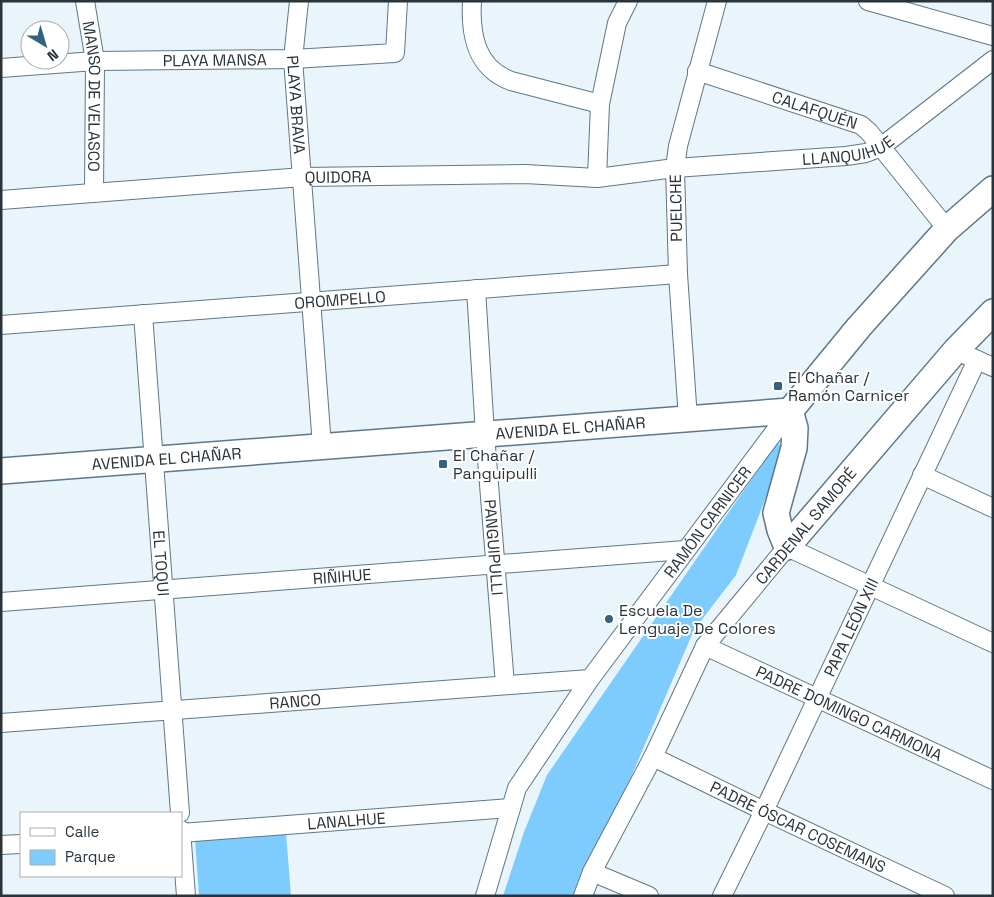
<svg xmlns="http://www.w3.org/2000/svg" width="994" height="897" font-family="'Space Grotesk',sans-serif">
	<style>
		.green { fill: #7eccfd }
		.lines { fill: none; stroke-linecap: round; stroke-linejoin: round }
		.street-casing { stroke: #5f7788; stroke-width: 20 }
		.secondary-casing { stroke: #5f7788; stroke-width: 28 }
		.street { stroke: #fff; stroke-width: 18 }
		.secondary { stroke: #fff; stroke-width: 25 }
		.poi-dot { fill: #326381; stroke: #fff; stroke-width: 2 }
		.labels { text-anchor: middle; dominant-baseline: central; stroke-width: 4; stroke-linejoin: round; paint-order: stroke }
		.street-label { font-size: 16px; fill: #29333a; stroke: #fff }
		.poi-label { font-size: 16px; fill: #29333a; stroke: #fff; text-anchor: start }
	</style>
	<rect width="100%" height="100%" fill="#e9f4fb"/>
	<path class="green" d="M778,441l5,12 -47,122 -42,55 -114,266h-77l21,-64 23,-57z
		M286,833l5,63h-92l-4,-57z"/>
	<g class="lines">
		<defs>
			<g id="street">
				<path id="s1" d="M85,1l10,60 -1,132"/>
				<path id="s2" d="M299,1l-6,58 29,387"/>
				<path d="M472,1c-2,34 4,67 39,80l89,23"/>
				<path d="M868,1l125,35"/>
				<path id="s3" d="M1,68l94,-7 198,-2 102,-6 3,-52"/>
				<path id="s4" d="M697,71l164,54 8,7 78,97"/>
				<path d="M597,178l3,-74 17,-81 11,-22"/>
				<path id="s5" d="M1,200l302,-23 222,-3 72,4 78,-10 171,-12 20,-3 15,-6 112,-87"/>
				<path id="s6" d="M476,289l9,145 20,251"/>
				<path id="s7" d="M143,314l37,499"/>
				<path id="s8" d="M1,325l677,-51"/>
				<path d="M966,355l27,12"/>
				<path d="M688,419l-10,-145 -3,-106 3,-22 39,-145"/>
				<path d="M922,475l71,33"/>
				<path id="s9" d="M1,602l684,-52"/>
				<path id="s10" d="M705,646l288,134"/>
				<path id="s11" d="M1,723l589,-44"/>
				<path id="s12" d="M653,757l111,54 181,85"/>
				<path d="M181,830l5,66"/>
				<path id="s13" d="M181,833l330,-25"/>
				<path d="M1,845l20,-1"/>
				<path d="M592,872l57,24"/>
				<path id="s14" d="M485,896l32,-108 73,-109 200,-268"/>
				<path d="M583,896l9,-24 61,-115 52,-111 82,-99 206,96"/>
				<path id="s15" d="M722,896l42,-85 213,-451"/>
			</g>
			<g id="secondary">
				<path d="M790,411l5,17 -1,20 -18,65 4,17 7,17 169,-197 37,-38"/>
				<path d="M790,411l69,-84 88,-98 46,-40"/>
				<path id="s16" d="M1,471l789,-60"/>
			</g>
		</defs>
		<use href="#street" class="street-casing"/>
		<use href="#secondary" class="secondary-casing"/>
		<use href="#street" class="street"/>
		<use href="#secondary" class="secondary"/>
	</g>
	<g class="poi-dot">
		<rect x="773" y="381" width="10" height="10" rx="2.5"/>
		<rect x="438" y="459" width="10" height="10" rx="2.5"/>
		<circle cx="609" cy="619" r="5"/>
	</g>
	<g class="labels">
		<g class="street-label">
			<text stroke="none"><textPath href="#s3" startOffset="214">PLAYA MANSA</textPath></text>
			<text stroke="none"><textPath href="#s1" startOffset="96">MANSO DE VELASCO</textPath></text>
			<text stroke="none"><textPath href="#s2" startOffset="104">PLAYA BRAVA</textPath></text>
			<text stroke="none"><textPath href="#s4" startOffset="124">CALAFQUÉN</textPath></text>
			<text stroke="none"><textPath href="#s5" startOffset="850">LLANQUIHUE</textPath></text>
			<text stroke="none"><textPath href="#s5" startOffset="338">QUIDORA</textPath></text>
			<text transform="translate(676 208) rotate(-91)">PUELCHE</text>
			<text stroke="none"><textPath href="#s8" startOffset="340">OROMPELLO</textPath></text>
			<text stroke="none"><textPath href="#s16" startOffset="571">AVENIDA EL CHAÑAR</textPath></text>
			<text stroke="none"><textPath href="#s16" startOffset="166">AVENIDA EL CHAÑAR</textPath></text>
			<text stroke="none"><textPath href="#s14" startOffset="440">RAMÓN CARNICER</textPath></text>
			<text transform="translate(806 526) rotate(-50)">CARDENAL SAMORÉ</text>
			<text stroke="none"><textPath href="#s6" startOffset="259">PANGUIPULLI</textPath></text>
			<text stroke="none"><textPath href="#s7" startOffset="250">EL TOQUI</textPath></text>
			<text stroke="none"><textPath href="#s9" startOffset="342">RIÑIHUE</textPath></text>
			<text stroke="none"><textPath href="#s15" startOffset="298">PAPA LEÓN XIII</textPath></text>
			<text stroke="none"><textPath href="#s11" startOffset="295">RANCO</textPath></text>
			<text stroke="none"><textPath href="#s10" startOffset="159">PADRE DOMINGO CARMONA</textPath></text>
			<text stroke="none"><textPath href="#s13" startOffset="166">LANALHUE</textPath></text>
			<text stroke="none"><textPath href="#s12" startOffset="161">PADRE ÓSCAR COSEMANS</textPath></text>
		</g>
		<g class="poi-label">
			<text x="788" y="377">El Chañar /<tspan x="788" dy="18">Ramón Carnicer</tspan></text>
			<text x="453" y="455">El Chañar /<tspan x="453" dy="18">Panguipulli</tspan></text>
			<text x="619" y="610">Escuela De<tspan x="619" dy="18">Lenguaje De Colores</tspan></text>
		</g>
	</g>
	<rect width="994" height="897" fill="none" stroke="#29333a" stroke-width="5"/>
	<rect x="20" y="812" width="162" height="65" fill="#ffffff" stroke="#a9adb0"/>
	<rect x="30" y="828" width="25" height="8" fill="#ffffff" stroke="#a9adb0"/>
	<text x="65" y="837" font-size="15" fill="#29333a">Calle</text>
	<rect x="30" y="850" width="25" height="15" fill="#7eccfd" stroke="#a9adb0"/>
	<text x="65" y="862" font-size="15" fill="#29333a">Parque</text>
	<g transform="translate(45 45) rotate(142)"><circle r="24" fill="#ffffff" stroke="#a9adb0"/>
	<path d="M0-4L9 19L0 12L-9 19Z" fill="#326381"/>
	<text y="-8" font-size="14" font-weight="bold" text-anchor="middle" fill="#29333a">N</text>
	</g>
</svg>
